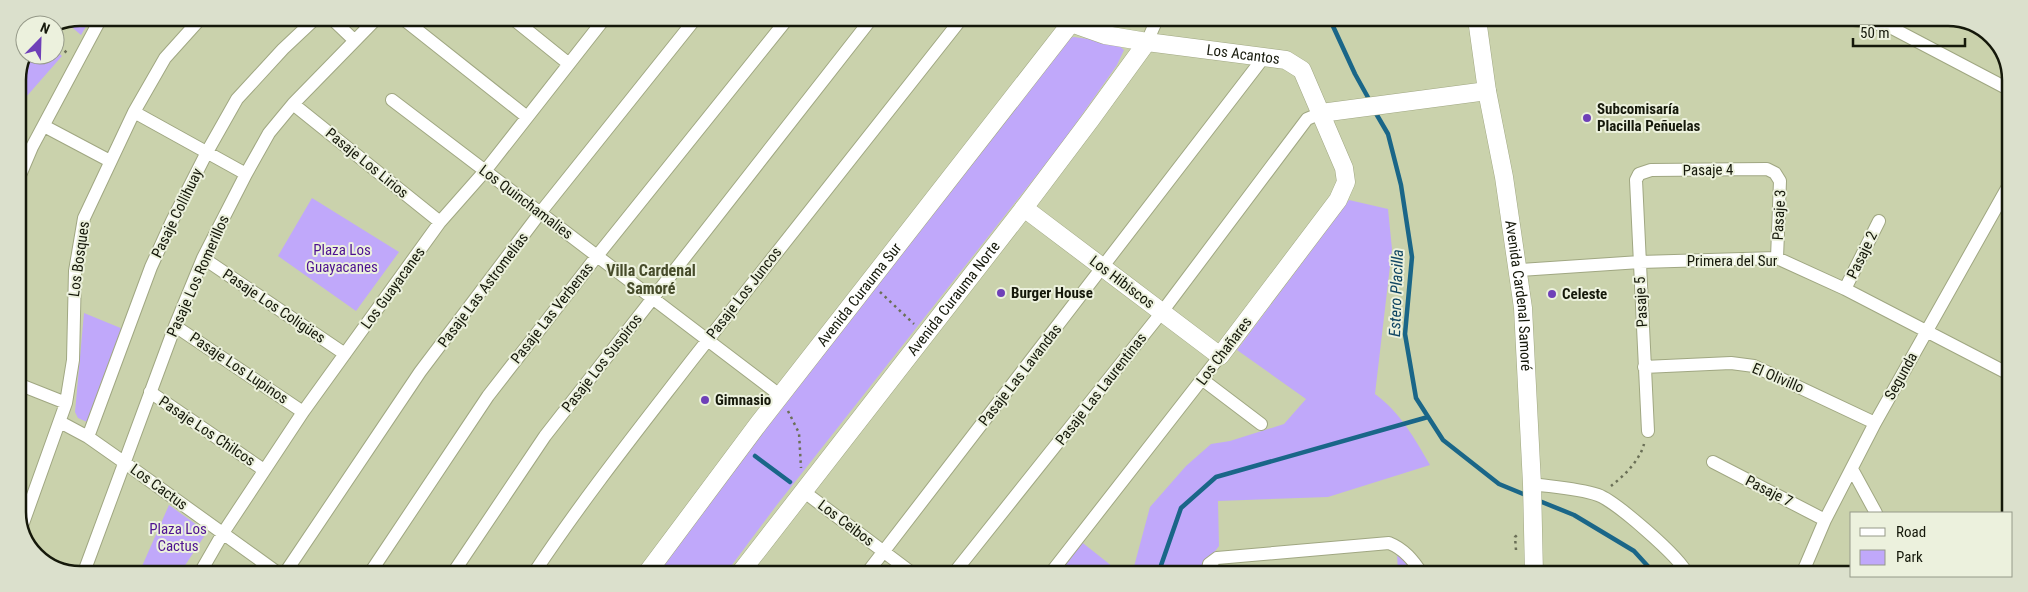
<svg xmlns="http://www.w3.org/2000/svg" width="2028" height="592" font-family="'Roboto Condensed',sans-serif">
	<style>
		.green { fill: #c0a8fa }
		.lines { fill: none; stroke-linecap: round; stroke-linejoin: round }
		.stream { stroke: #1a6688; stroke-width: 4.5 }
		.street-casing { stroke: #a0a782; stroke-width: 14 }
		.secondary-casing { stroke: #a0a782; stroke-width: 19 }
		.path { stroke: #6a6f56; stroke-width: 2.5; stroke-dasharray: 2.5 4; stroke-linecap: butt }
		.street { stroke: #fff; stroke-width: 12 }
		.secondary { stroke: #fff; stroke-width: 18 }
		.poi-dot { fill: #6f40b8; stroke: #ecf1dd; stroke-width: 2 }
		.labels { text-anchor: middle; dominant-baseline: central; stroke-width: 4; stroke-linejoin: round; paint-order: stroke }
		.street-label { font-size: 15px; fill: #15180a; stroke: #ecf1dd }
		.poi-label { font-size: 15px; font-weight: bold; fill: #15180a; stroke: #ecf1dd; text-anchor: start }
		.park-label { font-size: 15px; fill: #4e1291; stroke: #ecf1dd }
		.neighbourhood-label { font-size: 16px; font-weight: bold; fill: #464b2a; stroke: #ecf1dd }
		.water-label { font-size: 16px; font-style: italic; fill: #104663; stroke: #ecf1dd }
		.rim { fill: none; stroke: #15180a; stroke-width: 2.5 }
	</style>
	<rect width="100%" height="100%" fill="#cad2ac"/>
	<path class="green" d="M80,18h11l-10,17 -14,-12z
		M1074,37l42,6 8,7 -7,15 -55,78 -286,363 -50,67h-69l95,-126 317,-409z
		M55,50l7,6 -43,49 -1,-1v-24l10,-25h27z
		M312,198l87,54 -43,59 -78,-55z
		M1349,200l39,9 4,40 -17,145c25,18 40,45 55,71l-102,32 -110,4 1,45 -12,16 -5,12h-70l18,-67 36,-41 25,-22 19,-3 54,-17 22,-25 -69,-49z
		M84,313l39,16 -32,91 -4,2 -9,-4 -3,-6z
		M169,505l35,25 1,5 -25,38h-41z
		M1079,540l43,34h-69z
		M1397,552l21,22h-20z"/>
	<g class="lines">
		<path class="stream" d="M1332,19v5l23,50 15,27
			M1374,110l14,24 13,51 11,72 -7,77 11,64 27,42 56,44 29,12
			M755,456l35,26
			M1537,500l37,15 60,36 21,23
			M1158,574l23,-66 35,-31 212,-60"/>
		<defs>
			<path id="street" d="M331,18l23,22
				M402,18l125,99
				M512,18l57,46
				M1845,19l26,3 21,6 118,62
				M1147,42l10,-23
				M392,100l389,296
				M293,104l147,118
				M134,112l112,62
				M44,126l66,35
				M18,180l14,-33 69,-129
				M203,258l142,96
				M1519,270l121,-8 137,-4 68,31 164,85
				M1845,289l34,-68
				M175,326l128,86
				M1644,367l87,-4 23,3 121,57
				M1203,380l58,44
				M18,384l48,19
				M150,392l114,78
				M60,422l28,15 37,26 153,110
				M1648,431l-12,-251 3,-6 12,-4 116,-1 8,4 5,8 -3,77
				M88,437l63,-170 21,-46 35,-69 30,-53 46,-50 33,-31
				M1713,462l112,58
				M1852,469l24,44
				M1532,484c21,3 45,4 66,11 17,6 82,62 89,79
				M803,491l109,82
				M22,526l44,-123 7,-43 2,-89 9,-53 50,-106 31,-54 36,-40
				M84,572l91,-246 28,-68 43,-84 23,-41 24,-29 84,-86
				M200,573l23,-40 80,-121 137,-190 45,-51 120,-153
				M285,573l135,-201 120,-159 156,-195
				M370,573l118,-177 109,-140 191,-238
				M453,573l92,-137 327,-418
				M534,573c49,-74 104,-143 158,-213 89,-114 179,-228 270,-342
				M867,573l397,-516
				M954,573l208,-261 145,-193 14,-6
				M1050,574l170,-218
				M1207,574l2,-10 8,-6 172,-15c15,6 24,17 33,31
				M1802,574l23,-54 50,-97 135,-240"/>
			<g id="secondary">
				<path id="s1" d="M1477,19l10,72 17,86 19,131 9,176 2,90"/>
				<path d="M1321,113l166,-22"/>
				<path id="s2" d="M647,573l112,-150 312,-400 34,12 42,7 139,18 16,10 42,98 2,14 -8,18 -118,156 -196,-148"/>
				<path id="s3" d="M740,573l284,-365 67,-89 56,-77"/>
			</g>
		</defs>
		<use href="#street" class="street-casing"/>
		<use href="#secondary" class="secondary-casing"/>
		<path class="path" d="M55,42l12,11
			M880,292l34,32
			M788,411l11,22 2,35
			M1611,486c13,-10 29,-26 33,-42
			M1516,550l-1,-13 3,-3"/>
		<use href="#street" class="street"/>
		<use href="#secondary" class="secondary"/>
	</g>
	<g class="poi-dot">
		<circle cx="1587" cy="118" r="5"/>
		<circle cx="1001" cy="293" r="5"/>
		<circle cx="1552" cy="294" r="5"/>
		<circle cx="705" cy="400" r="5"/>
	</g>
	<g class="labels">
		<g class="street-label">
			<text stroke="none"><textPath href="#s2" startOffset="870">Los Acantos</textPath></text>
			<text transform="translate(367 163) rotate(39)">Pasaje Los Lirios</text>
			<text transform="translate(1708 170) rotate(-1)">Pasaje 4</text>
			<text transform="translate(526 202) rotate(37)">Los Quinchamalies</text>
			<text transform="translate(177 213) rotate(-64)">Pasaje Collihuay</text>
			<text transform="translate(1779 215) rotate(-87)">Pasaje 3</text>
			<text transform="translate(1862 255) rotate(-64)">Pasaje 2</text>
			<text transform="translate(79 259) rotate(-82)">Los Bosques</text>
			<text x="1732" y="261">Primera del Sur</text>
			<text transform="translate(198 276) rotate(-66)">Pasaje Los Romerillos</text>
			<text transform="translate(1122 282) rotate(37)">Los Hibiscos</text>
			<text transform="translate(393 288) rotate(-54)">Los Guayacanes</text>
			<text transform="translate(483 290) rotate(-53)">Pasaje Las Astromelias</text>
			<text transform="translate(744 293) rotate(-52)">Pasaje Los Juncos</text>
			<text stroke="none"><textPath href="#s2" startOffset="350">Avenida Curauma Sur</textPath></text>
			<text stroke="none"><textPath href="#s1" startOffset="280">Avenida Cardenal Samoré</textPath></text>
			<text stroke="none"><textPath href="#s3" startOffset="348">Avenida Curauma Norte</textPath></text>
			<text transform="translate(1641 302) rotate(-93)">Pasaje 5</text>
			<text transform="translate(274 306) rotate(34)">Pasaje Los Coligües</text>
			<text transform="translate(552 313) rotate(-52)">Pasaje Las Verbenas</text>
			<text transform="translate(1224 351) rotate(-53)">Los Chañares</text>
			<text transform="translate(602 363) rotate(-52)">Pasaje Los Suspiros</text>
			<text transform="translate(239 368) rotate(34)">Pasaje Los Lupinos</text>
			<text transform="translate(1020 375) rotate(-52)">Pasaje Las Lavandas</text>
			<text transform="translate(1901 376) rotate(-61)">Segunda</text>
			<text transform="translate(1778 378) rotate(23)">El Olivillo</text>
			<text transform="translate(1101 389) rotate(-52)">Pasaje Las Laurentinas</text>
			<text transform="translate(207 431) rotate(34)">Pasaje Los Chilcos</text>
			<text transform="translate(159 487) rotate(36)">Los Cactus</text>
			<text transform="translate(1769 491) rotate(27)">Pasaje 7</text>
			<text transform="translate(846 523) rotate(37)">Los Ceibos</text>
		</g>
		<g class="poi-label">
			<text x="1597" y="109">Subcomisaría<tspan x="1597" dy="17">Placilla Peñuelas</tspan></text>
			<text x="1011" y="293">Burger House</text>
			<text x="1562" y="294">Celeste</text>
			<text x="715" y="400">Gimnasio</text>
		</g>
		<g class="park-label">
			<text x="342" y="250">Plaza Los<tspan x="342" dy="17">Guayacanes</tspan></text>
			<text x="178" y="529">Plaza Los<tspan x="178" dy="17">Cactus</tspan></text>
		</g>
		<g class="neighbourhood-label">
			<text x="651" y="270">Villa Cardenal<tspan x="651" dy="18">Samoré</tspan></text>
		</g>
		<g class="water-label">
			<text transform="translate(1396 293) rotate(-88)">Estero Placilla</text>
		</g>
	</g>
	<path d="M0 0H2028V592H0ZM80 26H1948A54 54 0 0 1 2002 80V512A54 54 0 0 1 1948 566H80A54 54 0 0 1 26 512V80A54 54 0 0 1 80 26Z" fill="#dbe0cc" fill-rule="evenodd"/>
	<path class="rim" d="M80 26H1948A54 54 0 0 1 2002 80V512A54 54 0 0 1 1948 566H80A54 54 0 0 1 26 512V80A54 54 0 0 1 80 26Z"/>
	<rect x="1850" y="512" width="162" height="65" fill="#ecf1dd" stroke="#969a89"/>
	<rect x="1860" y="528" width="25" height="8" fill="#ffffff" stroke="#969a89"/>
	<text x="1896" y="537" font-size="15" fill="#15180a">Road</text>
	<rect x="1860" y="550" width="25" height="15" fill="#c0a8fa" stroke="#969a89"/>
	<text x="1896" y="562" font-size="15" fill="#15180a">Park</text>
	<g transform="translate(40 40) rotate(23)"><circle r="24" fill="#ecf1dd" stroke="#969a89"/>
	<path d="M0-4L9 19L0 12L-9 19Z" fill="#6f40b8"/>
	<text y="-8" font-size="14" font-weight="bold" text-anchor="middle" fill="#15180a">N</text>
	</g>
	<path d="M1853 38v8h112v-8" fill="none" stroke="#15180a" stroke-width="2.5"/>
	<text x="1860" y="38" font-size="15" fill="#15180a" stroke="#ecf1dd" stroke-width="4" paint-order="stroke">50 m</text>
</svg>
